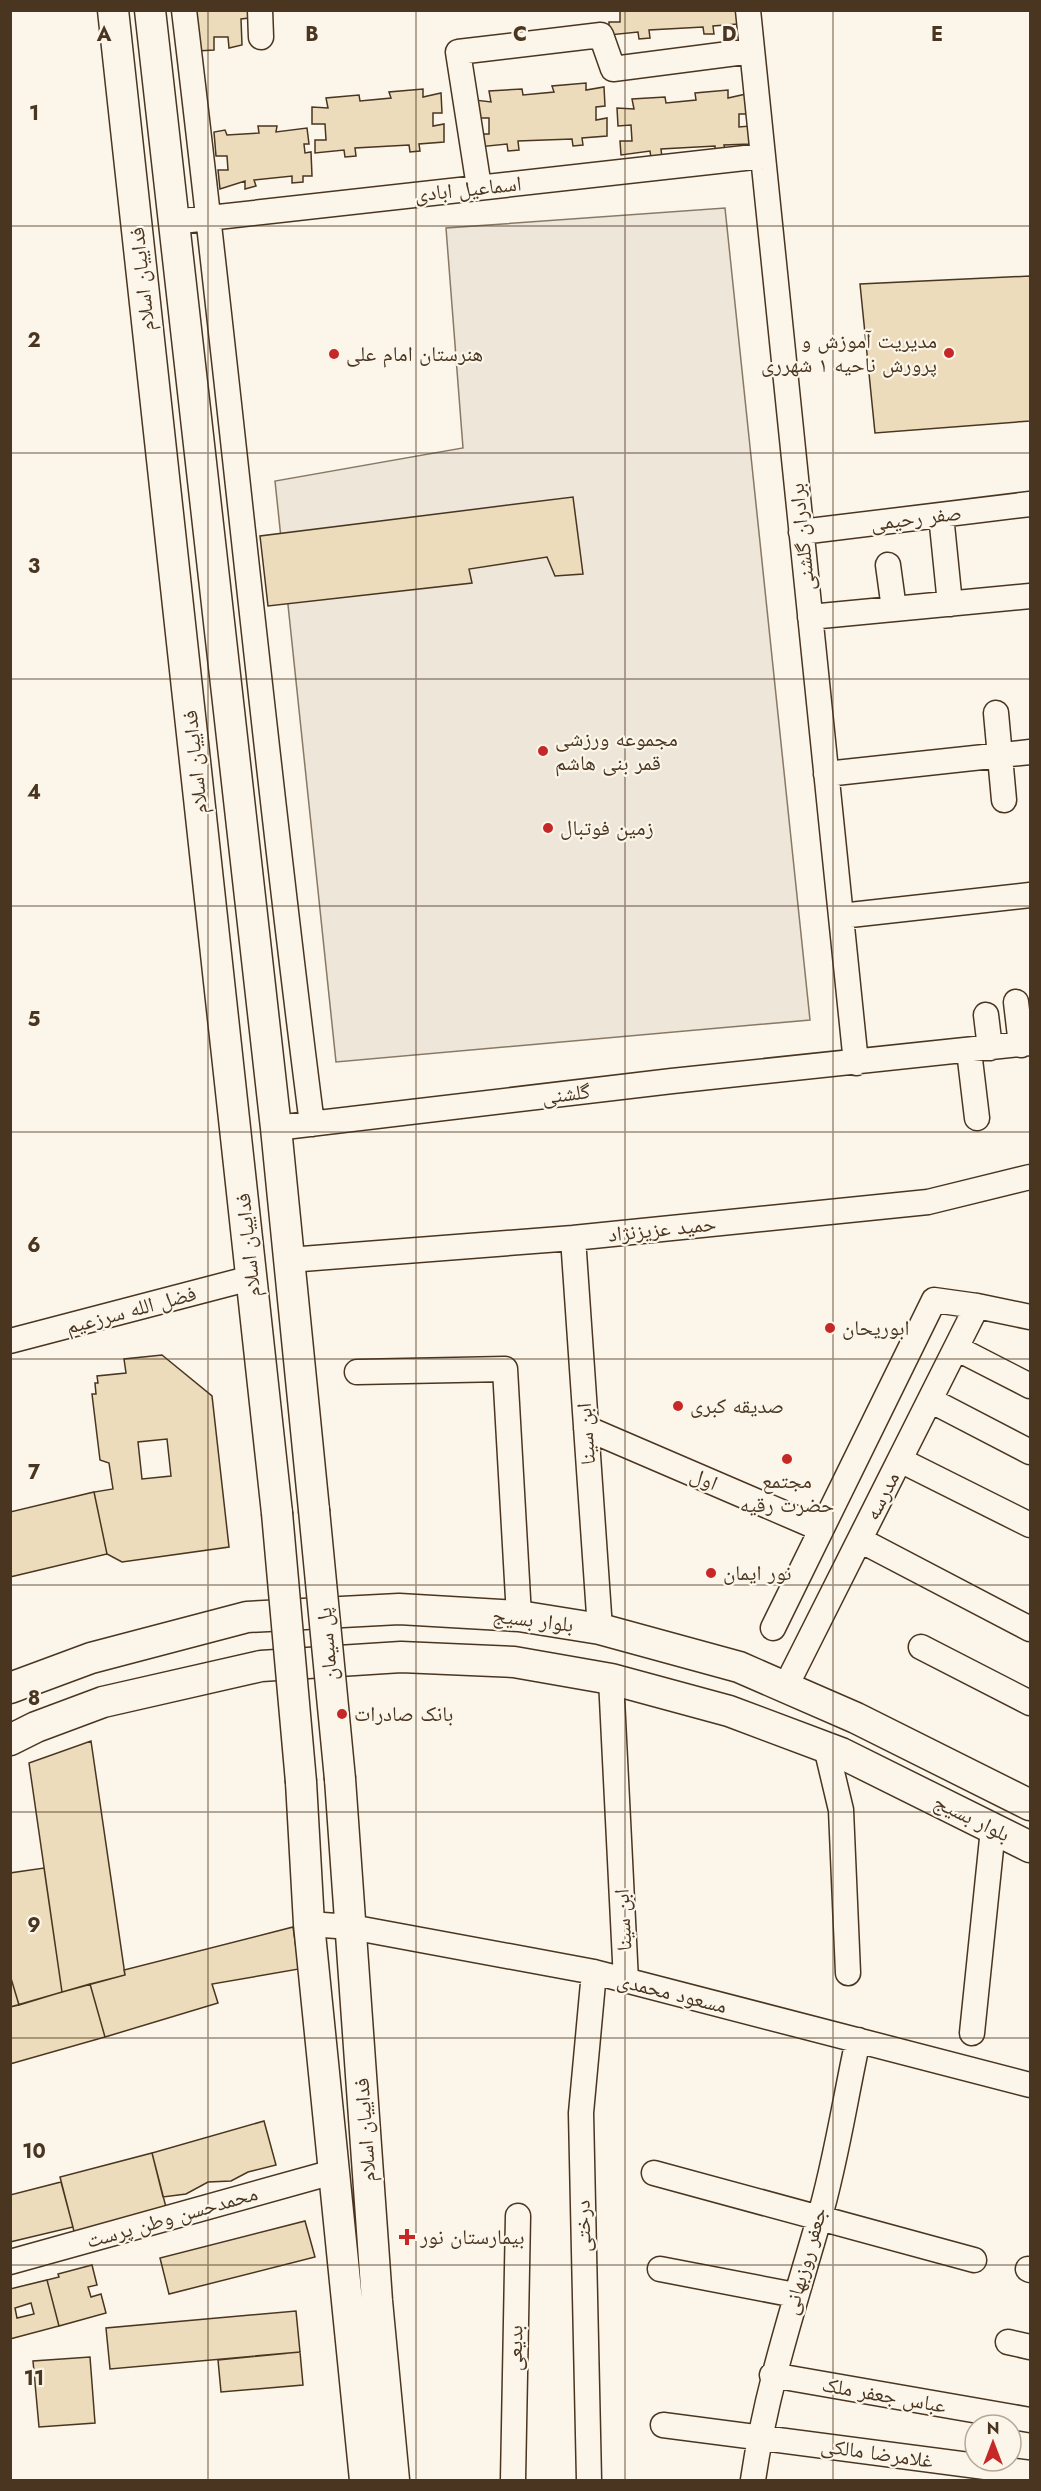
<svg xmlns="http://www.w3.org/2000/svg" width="1041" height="2491" font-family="Jost,'Noto Naskh Arabic',sans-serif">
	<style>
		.green { fill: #ede6d9; stroke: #887966; stroke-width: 1.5 }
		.building { fill: #ecdcbc; stroke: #4a3520; stroke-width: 1.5; fill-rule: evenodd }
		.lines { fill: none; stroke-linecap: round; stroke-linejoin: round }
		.minor-casing { stroke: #4a3520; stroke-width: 27 }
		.major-casing { stroke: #4a3520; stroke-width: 33 }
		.minor { stroke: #fbf6e9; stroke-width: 24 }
		.major { stroke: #fbf6e9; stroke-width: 30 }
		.major-bridge-casing { stroke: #4a3520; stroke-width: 33; stroke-linecap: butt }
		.major-bridge { stroke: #fbf6e9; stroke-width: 30 }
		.grid { fill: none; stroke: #4a3520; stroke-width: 1.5; stroke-opacity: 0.55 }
		.poi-dot { fill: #c62828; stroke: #fbf6e9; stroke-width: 2 }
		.labels { text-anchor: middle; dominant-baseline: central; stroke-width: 4.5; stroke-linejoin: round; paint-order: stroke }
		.street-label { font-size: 21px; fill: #4a3520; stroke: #fbf6e9 }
		.poi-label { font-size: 21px; fill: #4a3520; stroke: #fbf6e9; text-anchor: start }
		.grid-label { font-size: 20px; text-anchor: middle; font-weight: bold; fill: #4a3520; stroke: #fbf6e9; stroke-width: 4.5; stroke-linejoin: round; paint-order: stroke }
	</style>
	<rect width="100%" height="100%" fill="#fbf6e9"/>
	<path class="green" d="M725,208l85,812 -474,42 -61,-581 188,-33 -17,-220z"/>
	<path class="building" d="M188,10h62l-1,8 -8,1 1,26 -13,3 -1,-11h-14v13l-17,1z
		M620,10h118v14l-25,2 1,8h-10l-1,-7 -54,3 1,8 -11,1 -1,-7 -29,3v-13h11z
		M586,83v7l18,-3 1,19 -9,1v13l11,-2v18l-25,2 1,7 -10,1 -1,-7 -54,2 1,9 -11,1 -1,-7 -29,3v-13h11v-16h-14v-18l16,2 -2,-11 33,-2 1,6 31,-3 -2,-6z
		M423,89v8l18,-4 1,20h-9v13l11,-2v18l-25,2 1,7 -10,1 -1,-7 -54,3 1,8 -11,1 -1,-7 -29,3v-13h11l-1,-16h-13v-17l16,1 -2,-10 33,-3 1,6 31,-3 -2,-6z
		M728,90v8l18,-4 1,20h-8v13l11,-1v18l-26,1 2,8h-11v-7l-54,3 1,9h-11l-1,-7 -29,4 -1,-14h12l-1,-16 -13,1 -1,-18 17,1 -2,-10 33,-2 1,6 30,-3 -1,-7z
		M258,126h19l-1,6 31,-4 2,16h-5l1,9 6,-1 1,24h-9v6l-11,1v-7l-38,4 2,6 -11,3v-8l-25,8 -2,-19h10l-1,-14h-11l-2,-24 11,-2 2,5 32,-2z
		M1030,276v145l-155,12 -15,-149z
		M573,497l10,77 -28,2 -8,-19 -78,12 3,14 -204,23 -8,-70z
		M162,1355l50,41 17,151 -107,15 -15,-8 -13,-62 19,-3 -4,-26 -9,-3 -8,-66h4l-1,-11h3l-1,-7 29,-3 -2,-14zM167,1439l4,37 -29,3 -4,-37z
		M94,1492l13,62 -97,23v-65z
		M91,1741l34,234 -63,17 -33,-229z
		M44,1868l18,124 -43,13 -9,-30v-102z
		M293,1927l6,42 -87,15 6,19 -113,34 -15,-53 35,-9 -1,-5z
		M10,1975l9,30 -9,2z
		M90,1984l15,53 -95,27v-57z
		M264,2121l12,44 -28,7 -17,9 -23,1 -22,12 -23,3 -11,-44z
		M152,2153l16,62 -92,24 -16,-62z
		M61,2182l12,45 -63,15v-47z
		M305,2221l10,36 -146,37 -9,-36z
		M92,2265l5,20 -9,2 3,10 10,-3 5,19 -47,13 -12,-46 12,-3 -1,-3z
		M47,2280l12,46 -49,13v-50zM31,2303l3,11 -17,4 -2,-10z
		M296,2311l4,41 -190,17 -4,-41z
		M300,2352l3,33 -82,7 -3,-32z
		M90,2357l5,66 -56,4 -6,-66z"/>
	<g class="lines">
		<defs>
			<path id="minor" d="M184,10c45,371 80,743 128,1114
				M260,10l1,27
				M748,10l108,1053
				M479,187l-21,-135 143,-17 12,34 139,-18
				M173,222l590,-66
				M941,515l9,89
				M801,532l229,-28
				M888,565l6,44
				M810,617l220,-21
				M996,713l8,87
				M826,774l204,-22
				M841,916l189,-21
				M1016,1002l5,43
				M986,1015l4,33
				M969,1051l8,67
				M276,1128l396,-47 358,-38
				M573,1238l27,391
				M289,1260l284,-22 355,-36 102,-25
				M10,1341l241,-63
				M956,1348l74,38
				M357,1372l148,-3 14,247
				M930,1400l100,52
				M586,1428l235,101
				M900,1460l130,65
				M860,1540l170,89
				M773,1628l161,-328 43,6 53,11
				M921,1647l109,56
				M611,1679l15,302
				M786,1686l191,-380
				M826,1747l15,63 7,163
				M309,1924l42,3 243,45 436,113
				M972,2033l21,-204
				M654,2173l320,87
				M10,2262l323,-90
				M660,2269l135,26
				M1028,2269l2,1
				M1008,2342l22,5
				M772,2375l258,45
				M663,2425l367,48
				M513,2480l5,-264
				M589,2480l-8,-367 13,-141
				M753,2480c13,-90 41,-174 66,-261 17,-57 26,-120 39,-179"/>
			<path id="major" d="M113,10l164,1503
				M150,10l126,1118 38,382
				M10,1688l81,-30 156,-41 152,-8 120,7 81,13 139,38 117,51 174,87
				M10,1740l26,-13 67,-25 158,-36 140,-9 113,5 97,17 118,32 112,42 189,94
				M340,1779l37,522 17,179
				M301,1782l8,142 56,556"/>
		</defs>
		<use href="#minor" class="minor-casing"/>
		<use href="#major" class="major-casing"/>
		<use href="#minor" class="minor"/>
		<use href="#major" class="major"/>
		<defs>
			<path id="major-bridge" d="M314,1510l26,269
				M277,1513l24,269"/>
		</defs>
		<use href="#major-bridge" class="major-bridge-casing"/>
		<use href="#major-bridge" class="major-bridge"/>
	</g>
	<path class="grid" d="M208,10v2470M416,10v2470M625,10v2470M833,10v2470M10,226h1020M10,453h1020M10,679h1020M10,906h1020M10,1132h1020M10,1359h1020M10,1585h1020M10,1812h1020M10,2038h1020M10,2265h1020"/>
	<g class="poi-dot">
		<circle cx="949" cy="353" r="6"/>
		<circle cx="334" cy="354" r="6"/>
		<circle cx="543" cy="751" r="6"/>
		<circle cx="548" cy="828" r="6"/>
		<circle cx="830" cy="1328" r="6"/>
		<circle cx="678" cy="1406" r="6"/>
		<circle cx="787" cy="1459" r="6"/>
		<circle cx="711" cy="1573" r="6"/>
		<circle cx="342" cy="1714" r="6"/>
		<path d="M404 2228h6v6h6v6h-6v6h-6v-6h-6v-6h6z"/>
	</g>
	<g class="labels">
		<g class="street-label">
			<text transform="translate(468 189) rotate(-6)">اسماعیل ابادی</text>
			<text transform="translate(142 279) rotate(-96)">فداییان اسلام</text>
			<text transform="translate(916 518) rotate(-7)">صفر رحیمی</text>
			<text transform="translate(802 537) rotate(-96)">برادران گلشنی</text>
			<text transform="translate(195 762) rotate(-96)">فداییان اسلام</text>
			<text transform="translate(566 1094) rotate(-7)">گلشنی</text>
			<text transform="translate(662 1229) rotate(-6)">حمید عزیزنژاد</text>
			<text transform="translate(248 1245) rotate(-96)">فداییان اسلام</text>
			<text transform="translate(131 1310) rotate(-15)">فضل الله سرزعیم</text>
			<text transform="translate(586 1434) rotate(-94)">ابن سینا</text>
			<text transform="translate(704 1479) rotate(23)">اول</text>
			<text transform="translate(882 1496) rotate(-63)">مدرسه</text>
			<text transform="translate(533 1620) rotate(7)">بلوار بسیج</text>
			<text transform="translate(327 1644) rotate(-95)">پل سیمان</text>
			<text transform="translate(972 1818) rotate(26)">بلوار بسیج</text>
			<text transform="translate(623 1920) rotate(-93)">ابن سینا</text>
			<text transform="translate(672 1993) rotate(14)">مسعود محمدی</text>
			<text transform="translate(365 2130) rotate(-94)">فداییان اسلام</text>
			<text transform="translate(172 2217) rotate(-16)">محمدحسن وطن پرست</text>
			<text transform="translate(583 2226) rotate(-91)">درختی</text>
			<text transform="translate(805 2261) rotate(-74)">جعفر روزبهانی</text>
			<text transform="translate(515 2348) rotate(-89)">بدیعی</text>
			<text transform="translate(884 2395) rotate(10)">عباس جعفر ملک</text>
			<text transform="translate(877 2453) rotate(8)">غلامرضا مالکی</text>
		</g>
		<g class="poi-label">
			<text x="937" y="341" text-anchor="end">مدیریت آموزش و<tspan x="937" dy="24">پرورش ناحیه ۱ شهرری</tspan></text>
			<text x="346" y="354">هنرستان امام علی</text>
			<text x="555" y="739">مجموعه ورزشی<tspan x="555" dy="24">قمر بنی هاشم</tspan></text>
			<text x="560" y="828">زمین فوتبال</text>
			<text x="842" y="1328">ابوریحان</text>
			<text x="690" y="1406">صدیقه کبری</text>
			<text x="787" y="1481" text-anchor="middle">مجتمع<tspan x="787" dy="24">حضرت رقیه</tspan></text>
			<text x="723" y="1573">نور ایمان</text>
			<text x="354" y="1714">بانک صادرات</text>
			<text x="420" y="2237">بیمارستان نور</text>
		</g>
	</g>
	<g class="grid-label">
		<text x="104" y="41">A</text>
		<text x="312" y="41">B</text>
		<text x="520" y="41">C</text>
		<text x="729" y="41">D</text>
		<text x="937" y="41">E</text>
		<text x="34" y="120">1</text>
		<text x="34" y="347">2</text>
		<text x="34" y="573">3</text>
		<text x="34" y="799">4</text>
		<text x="34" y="1026">5</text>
		<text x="34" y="1252">6</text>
		<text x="34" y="1479">7</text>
		<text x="34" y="1705">8</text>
		<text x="34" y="1932">9</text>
		<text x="34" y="2158">10</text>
		<text x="34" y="2385">11</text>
	</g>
	<rect width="1041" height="2491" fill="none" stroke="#4a3520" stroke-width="24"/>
	<g transform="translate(993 2443)"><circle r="28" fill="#fbf6e9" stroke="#b4a999" stroke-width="1.5"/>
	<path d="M0-4.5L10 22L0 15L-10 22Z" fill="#c62828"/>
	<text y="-9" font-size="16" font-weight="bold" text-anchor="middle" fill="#4a3520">N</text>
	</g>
</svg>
